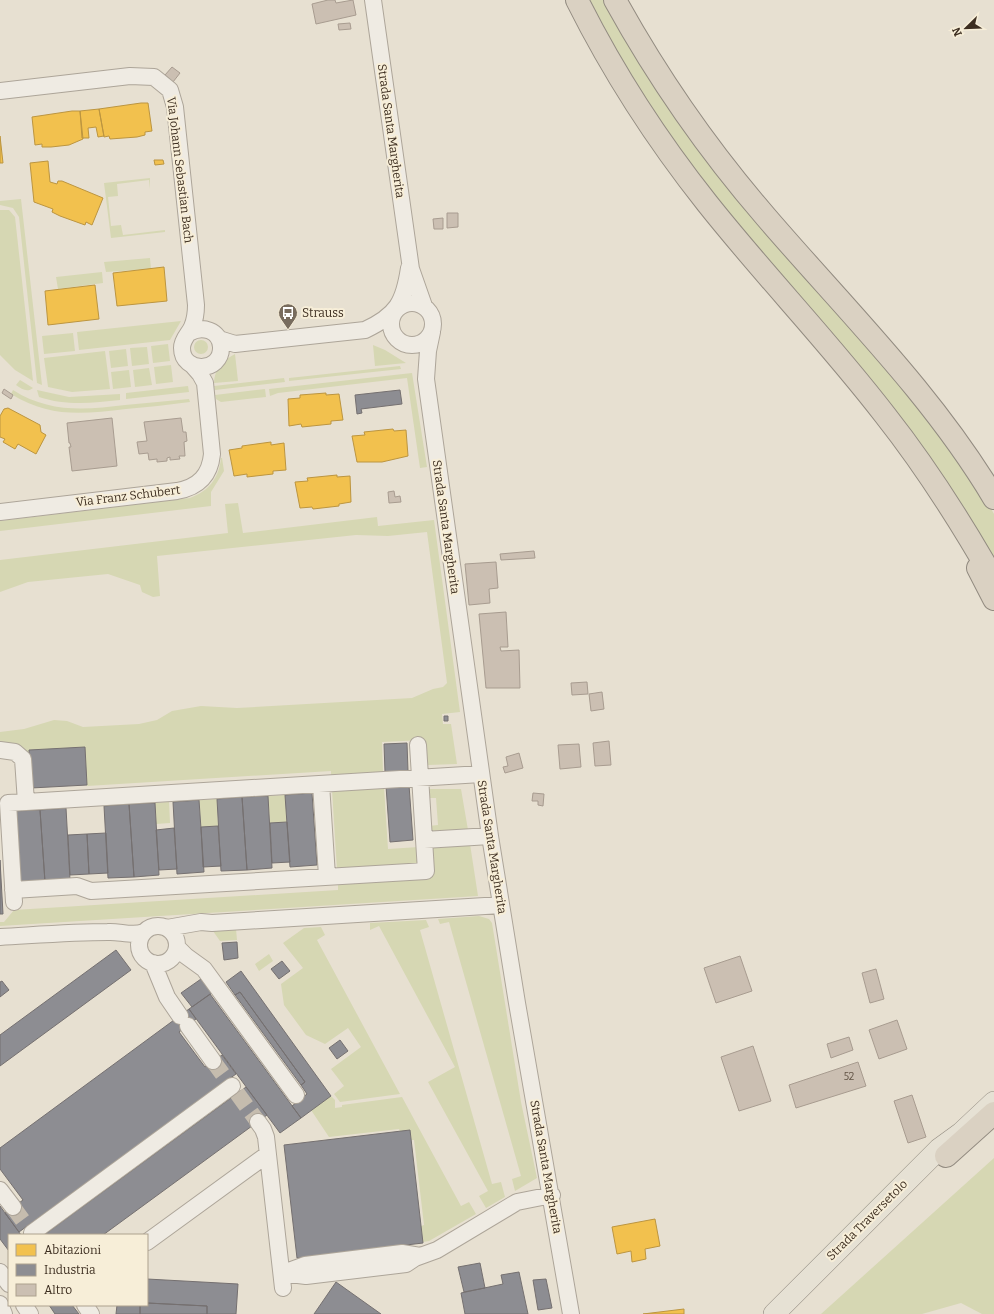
<svg xmlns="http://www.w3.org/2000/svg" width="994" height="1314" font-family="Bitter,serif">
	<style>
		.green { fill: #d6d7b3 }
		.homes { fill: #f2c14e; stroke: #bc9540 }
		.industry { fill: #8d8d92; stroke: #757070 }
		.building { fill: #cbbfb2; stroke: #a89c90 }
		.lines { fill: none; stroke-linecap: round; stroke-linejoin: round }
		.minor-tunnel { stroke: #c5bcae; stroke-width: 16; stroke-dasharray: 16 8; stroke-linecap: butt }
		.minor-casing { stroke: #ada599; stroke-width: 18 }
		.major-casing { stroke: #928b80; stroke-width: 22 }
		.highway-casing { stroke: #928b80; stroke-width: 24 }
		.minor { stroke: #efebe3; stroke-width: 16 }
		.major { stroke: #e6e1d4; stroke-width: 21 }
		.highway { stroke: #dad1c2; stroke-width: 22 }
		.labels { text-anchor: middle; dominant-baseline: central; stroke-width: 4; stroke-linejoin: round; paint-order: stroke }
		.number-label { font-size: 10px; fill: #605244 }
		.street-label { font-size: 12px; fill: #3d2e20; stroke: #f7eed8 }
		.poi-label { font-size: 12px; fill: #3d2e20; stroke: #f7eed8; text-anchor: start }
	</style>
	<rect width="100%" height="100%" fill="#e7e0d1"/>
	<path class="green" d="M585,0h22l290,378 92,127 5,9v51l-311,-405z
		M150,178v11l-1,-9 -32,4 1,12 -10,1 3,29 10,-1 2,10 42,-5v2l-54,6 -7,-55z
		M21,199l21,186 -5,-2 -18,-166 -6,-9 -13,-3v-4z
		M0,210h9l6,7 18,164 -18,-11 -15,-15z
		M150,258l1,11 -45,3 -2,-10z
		M102,272l1,11 -45,6 -2,-12z
		M181,321l-11,19 -91,10 -2,-18z
		M73,333l2,18 -31,3 -2,-18z
		M194 347a7 7 0 1 1 14 0a7 7 0 1 1-14 0Z
		M168,344l2,17 -17,2 -2,-17z
		M373,345l12,5 21,13 -31,3z
		M147,347l2,17 -17,2 -2,-18z
		M126,349l2,17 -17,2 -2,-17z
		M105,351l5,38 -38,3 -24,-5 -4,-29z
		M235,354l3,27 -24,2c0,-13 9,-23 21,-29z
		M171,365l2,17 -17,2 -2,-17z
		M400,366l1,3 -112,12v-3z
		M149,368l3,17 -17,2 -2,-17z
		M129,370l2,17 -18,2 -2,-17z
		M412,373l15,94 -7,1 -13,-90 -129,15 -8,3 -1,-7z
		M284,378l1,4 -70,8 -1,-4z
		M20,380l13,8c-6,5 -11,1 -17,-3z
		M188,386l1,6 -63,7v-6z
		M265,389l1,8 -45,5 -5,-3 -1,-4z
		M13,390c36,23 72,20 112,15 22,-2 43,-4 64,-6l1,3c-22,3 -43,5 -64,7 -44,5 -76,9 -115,-15z
		M37,390l32,7 51,-3v6c-27,3 -54,6 -81,-3z
		M221,458h1l2,13 -13,21v14l-211,25v-10l190,-23c19,-7 29,-20 31,-40z
		M238,503l5,30 134,-16 1,9 56,-6 26,192 -18,2 1,10h8l6,40 -29,1 -3,-2 -2,-23 -41,2 1,30 -52,3v-4l-244,15 -3,-39 -55,3v5l-29,-9v-14l24,-3 30,-9 13,1 16,6 56,-3 18,-4 15,-9 29,-5 36,2 175,-10 21,-9 10,-2 4,-4 -20,-151 -39,4 -32,-1 -199,21 3,40 -7,1 -11,-5 -2,-7 -32,-11 -80,8 -28,10v-32l228,-27 -3,-29z
		M384,787l4,62 31,-2 1,18 -83,5 -5,-80z
		M426,789h35l7,41 -39,3v-7l9,-1 -2,-27h-9z
		M285,795l2,27 -17,1 -2,-27z
		M217,799l1,27 -17,1 -2,-27z
		M169,802l1,21 -14,1 -1,-21z
		M470,844l8,52 -478,30v-4h4l10,-12 324,-20v-9l93,-5 -1,-29z
		M479,916l10,3 3,4 29,179 16,76 -22,13 -3,-12 9,-3 -72,-254 -9,2 -2,-5z
		M426,920l3,7 -9,3 72,254 9,-2 4,15 -19,11 -7,-12 9,-5 -60,-109 27,-15 -76,-141 -9,4v-7z
		M321,927l4,8 -8,5 83,154 -60,8 -6,-8 10,-8 -13,-17 30,-22 -13,-19 -23,16 -19,-9 -22,-30 -3,-21 22,-16 -20,-25 21,-15z
		M236,929l1,11 -17,1 -7,-10z
		M269,954l4,7 -14,10 -4,-7z
		M331,1096l4,4v8l7,-1v-2l60,-8 59,109 8,-4 7,12 -47,27 -6,1 -2,-16 3,-1 -10,-85c-5,1 -14,-7 -15,-11l-70,8 -18,-27z
		M994,1158v156h-12l-21,-11 -39,11h-101z"/>
	<path class="homes" d="M141,103h7l4,28 -7,1v3l-8,2 -27,2 -1,-3 -5,1 -5,-28z
		M99,109l5,27 -6,1 -2,-10 -8,1 1,10h-7l-2,-27z
		M72,111h8l3,28 -14,6 -18,2h-9v-3l-7,1 -3,-28z
		M0,136l3,27h-3z
		M154,160h9l1,4 -9,1z
		M48,161l2,21 7,2 1,-3h4l41,17 -11,27 -6,-3 -1,3 -25,-9 -8,-4 1,-3 -19,-7 -4,-39z
		M164,267l3,34 -50,5 -4,-33z
		M95,285l4,34 -51,6 -3,-34z
		M326,393v2l13,-1 4,26 -12,1v3l-29,3 -1,-3 -12,2 -1,-27 12,-1v-3z
		M8,408l32,17 1,7 5,3 -10,19 -18,-10 -3,5 -12,-7 2,-3 -5,-2v-21l4,-7z
		M393,429l1,2 12,-1 2,26 -26,6h-25l-5,-26 13,-1 -1,-3z
		M271,442v3l13,-2 2,27 -13,1v3l-26,3v-3l-13,2 -5,-26 13,-2v-2z
		M337,475v2l13,-1 1,26 -12,2v2l-26,3 -1,-2 -12,1 -5,-26 13,-1 -1,-3z
		M655,1219l5,27 -15,3 1,10 -14,3 -1,-11 -14,3 -5,-27z
		M684,1309v5h-41z"/>
	<path class="industry" d="M400,390l2,14 -41,5 1,4 -5,1 -2,-19z
		M444,716h4v5h-4z
		M407,743l1,28 -23,1 -1,-28z
		M85,747l2,38 -56,3 -2,-38z
		M409,785l4,55 -23,2 -4,-56z
		M312,793l5,72 -27,2 -5,-72z
		M268,796l4,72 -25,2 -5,-73z
		M242,797l5,73 -26,1 -4,-72z
		M199,800l5,72 -27,2 -4,-72z
		M155,803l4,72 -25,2 -5,-73z
		M129,804l5,73 -26,1 -4,-72z
		M66,808l4,72 -25,2 -5,-72z
		M40,810l5,72 -25,2 -5,-73z
		M287,822l3,40 -18,1 -2,-40z
		M218,826l3,40 -18,1 -2,-40z
		M174,828l3,41 -18,1 -3,-40z
		M106,833l2,40 -19,1 -2,-40z
		M87,834l2,40 -19,1 -2,-40z
		M0,860l3,54h-3z
		M237,942l1,16 -14,2 -2,-17z
		M116,950l15,20 -131,96v-31z
		M282,961l8,10 -11,8 -8,-10z
		M241,971l90,125 -30,22 -9,-12 15,-12 -6,-9 4,-3 -65,-90 -5,3 -9,-13z
		M201,979l11,14 -20,14 -11,-14z
		M2,981l7,9 -9,7v-15z
		M240,992l65,90 -4,3 -66,-90z
		M210,994l91,124 -21,15 -91,-124z
		M189,1009l7,10 -17,13 26,35 17,-12 14,19 -217,158 -14,-19 18,-13 -23,-31v-21z
		M340,1040l8,11 -11,8 -8,-11z
		M246,1087l21,28 -164,120h-59z
		M410,1130l13,113 -126,15 -13,-113z
		M0,1206l21,29h-12v16l-9,-12z
		M480,1263l5,25 -21,4 -6,-25z
		M519,1272l9,42h-63l-4,-21 42,-9 -2,-9z
		M147,1279l91,5 -2,30h-29v-8l-60,-3z
		M546,1279l6,29 -14,2 -5,-30z
		M336,1282l45,32h-67z
		M147,1303l60,3v8h-67v-9h7z
		M49,1305h23l7,9h-24z
		M117,1305h23v9h-24z"/>
	<path class="building" d="M328,0h7l1,3 17,-3 3,15 -40,9 -4,-20z
		M350,23l1,6 -12,1 -1,-6z
		M172,67l8,6 -7,9 -8,-7z
		M447,213h11v14l-11,1z
		M443,218v11h-9l-1,-10z
		M4,389l9,6 -2,4 -9,-6z
		M112,418l5,48 -45,5 -3,-24h2l-1,-4h-1l-2,-20z
		M181,418l2,14h3l1,9 -3,1 1,14h-6l1,3 -10,1v-3l-3,1v3l-10,1v-3l-8,1 -1,-7 -9,1 -2,-12 10,-1 -3,-19z
		M394,491l1,6 5,-1 1,6 -12,1 -1,-11z
		M534,551l1,7 -34,2 -1,-6z
		M496,562l2,26 -9,1 1,14 -21,2 -4,-41z
		M506,612l2,35h-8l1,4 18,-1 1,38h-34l-7,-74z
		M587,682l1,12 -16,1 -1,-12z
		M602,692l2,17 -13,2 -2,-17z
		M609,741l2,24 -16,1 -2,-23z
		M579,744l2,23 -21,2 -2,-24z
		M519,753l4,15 -18,5 -2,-6 5,-1 -2,-9z
		M533,793l11,1 -1,12 -5,-1v-4h-6z
		M740,956l12,35 -36,12 -12,-35z
		M876,969l8,30 -14,4 -8,-30z
		M897,1020l10,29 -28,10 -10,-29z
		M849,1037l4,13 -22,8 -4,-14z
		M753,1046l18,55 -32,10 -18,-54z
		M858,1062l8,24 -70,22 -7,-23z
		M912,1095l14,42 -18,6 -14,-42z"/>
	<g class="lines">
		<path class="minor-tunnel" d="M213,1061l14,19
			M237,1093l21,29
			M13,1207l14,19"/>
		<defs>
			<path id="minor" d="M373,0l38,269 13,37
				M0,91l130,-15 24,1 16,13 5,17 21,198c0,7 -1,15 -4,22 -3,7 -10,12 -10,21 0,26 40,25 39,-1 -1,-17 -19,-22 -32,-14
				M391 324a21 21 0 1 1 42 0a21 21 0 1 1-42 0Z
				M432,332l-4,19 -2,28 64,457 27,167 54,311
				M219,339l16,5 130,-14c32,-15 39,-28 44,-62
				M0,512l177,-21c22,-4 33,-16 35,-37l-7,-71 -5,-9 -7,-8
				M0,750l15,2 8,7 3,43 -18,1 6,99
				M321,784l6,92
				M26,802l455,-28
				M424,840l66,-4
				M13,890l64,-4 14,5 335,-20 -8,-126
				M139 945a19 19 0 1 1 38 0a19 19 0 1 1-38 0Z
				M167,928l34,-6 11,1 289,-18
				M0,937c36,-2 72,-5 108,-5 11,-1 25,5 36,0
				M177,947l9,9 18,13 92,126
				M153,963l14,34 13,19
				M188,1026l25,35
				M258,1122l5,7 3,8 17,151
				M0,1190l13,17
				M32,1233l200,-147
				M147,1242l121,-88
				M0,1272l9,12
				M286,1272l19,-7 97,-12 18,3
				M282,1273l24,3 100,-12 9,-6 22,-8 80,-48 35,-7
				M0,1304l4,10
				M24,1305l6,9
				M85,1305l6,9"/>
			<path id="major" d="M774,1314l165,-165 22,-16 33,-31"/>
			<path id="highway" d="M577,0c36,72 80,140 130,203 57,72 122,139 178,212 41,52 76,107 109,165
				M615,0c43,78 93,150 151,217 79,92 166,177 228,281
				M978,568l16,31
				M946,1156l48,-43"/>
		</defs>
		<use href="#minor" class="minor-casing"/>
		<use href="#major" class="major-casing"/>
		<use href="#highway" class="highway-casing"/>
		<use href="#minor" class="minor"/>
		<use href="#major" class="major"/>
		<use href="#highway" class="highway"/>
	</g>
	<defs>
		<symbol id="bus-pin" viewBox="-11 -11 22 30"><path d="M0 17L-7.5 6A9.5 9.5 0 1 1 7.5 6Z" fill="#786c5e" stroke="#f7eed8"/><path d="M-5-6H5V4H4V6H2V4H-2V6H-4V4H-5ZM-3.5-4V0h7V-4ZM-3.5 1.2v1.5H-2V1.2ZM2 1.2v1.5H3.5V1.2Z" fill="#fff"/></symbol>
	</defs>
	<g fill-rule="evenodd">
		<use href="#bus-pin" x="277" y="302" width="22" height="30"/>
	</g>
	<g class="labels">
		<g class="number-label">
			<text x="849" y="1077">52</text>
		</g>
		<g class="street-label">
			<text transform="translate(391 131) rotate(82)">Strada Santa Margherita</text>
			<text transform="translate(180 170) rotate(83)">Via Johann Sebastian Bach</text>
			<text transform="translate(128 496) rotate(-7)">Via Franz Schubert</text>
			<text transform="translate(446 527) rotate(82)">Strada Santa Margherita</text>
			<text transform="translate(492 847) rotate(81)">Strada Santa Margherita</text>
			<text transform="translate(546 1167) rotate(80)">Strada Santa Margherita</text>
			<text transform="translate(867 1220) rotate(-45)">Strada Traversetolo</text>
		</g>
		<g class="poi-label">
			<text x="302" y="313">Strauss</text>
		</g>
	</g>
	<rect x="8" y="1234" width="140" height="72" fill="#f7eed8" stroke="#ada18e"/>
	<rect x="16" y="1244" width="20" height="12" fill="#f2c14e" stroke="#ada18e"/>
	<text x="44" y="1254" font-size="12" fill="#3d2e20">Abitazioni</text>
	<rect x="16" y="1264" width="20" height="12" fill="#8d8d92" stroke="#ada18e"/>
	<text x="44" y="1274" font-size="12" fill="#3d2e20">Industria</text>
	<rect x="16" y="1284" width="20" height="12" fill="#cbbfb2" stroke="#ada18e"/>
	<text x="44" y="1294" font-size="12" fill="#3d2e20">Altro</text>
	<g transform="translate(966 28) rotate(247)" stroke="#f7eed8" stroke-width="3" paint-order="stroke">
	<path d="M0-3L7 15L0 10L-7 15Z" fill="#3d2e20"/>
	<text y="-6" font-size="11" font-weight="bold" text-anchor="middle" fill="#3d2e20">N</text>
	</g>
</svg>
